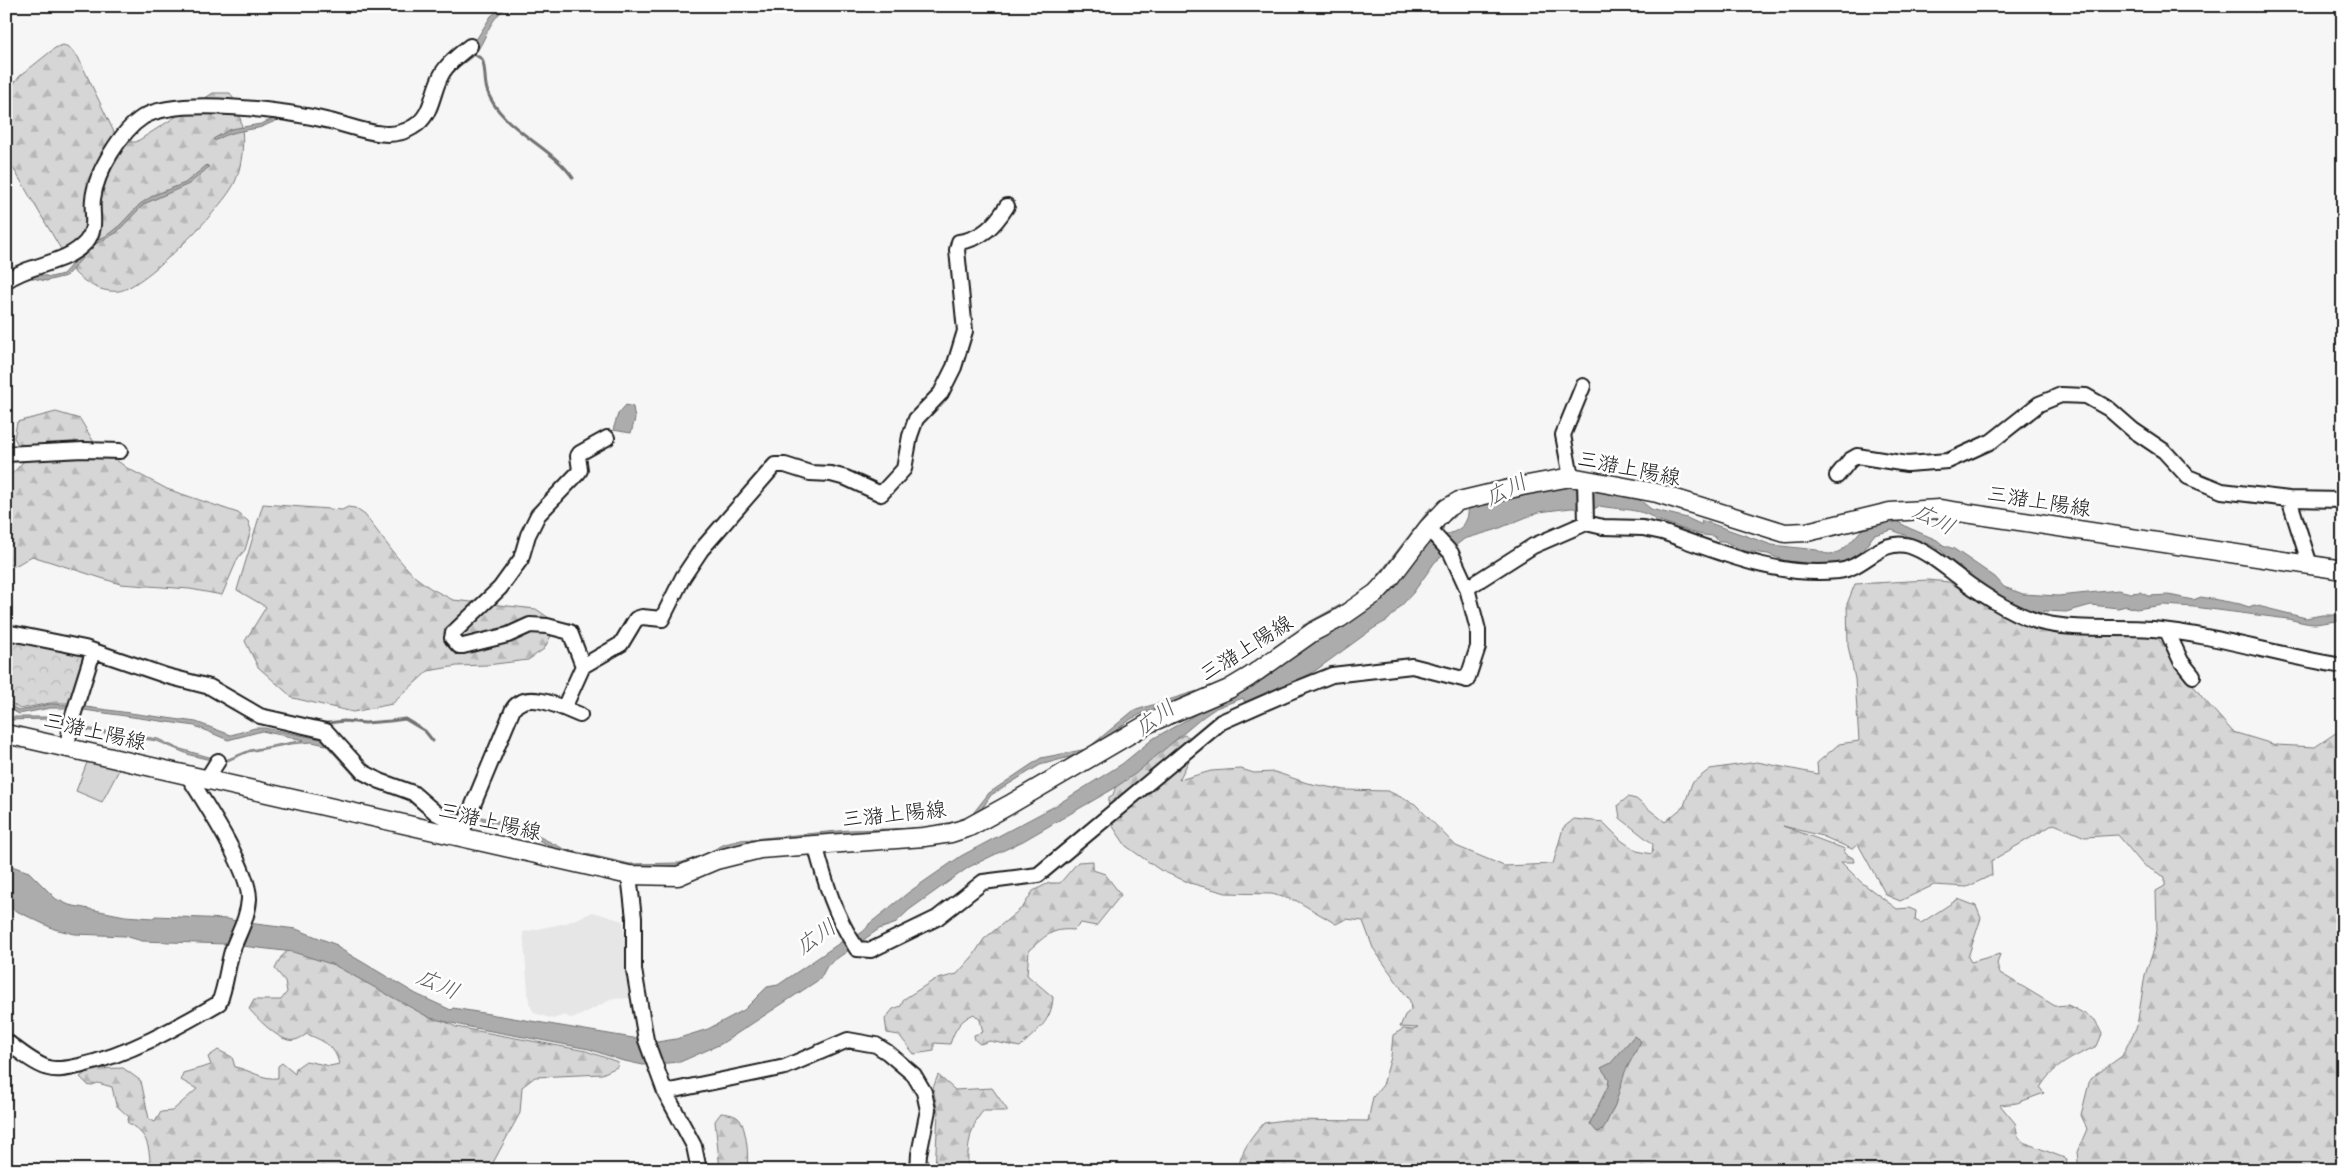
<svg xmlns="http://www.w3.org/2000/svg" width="2349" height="1176" font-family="Caveat,'Klee One',sans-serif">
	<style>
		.built { fill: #e6e6e6 }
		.forest { fill: url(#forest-firs); stroke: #797979 }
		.park { fill: url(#park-crowns); stroke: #797979 }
		.garden { fill: #d6d6d6; stroke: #797979 }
		.water { fill: #acacac; stroke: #727272 }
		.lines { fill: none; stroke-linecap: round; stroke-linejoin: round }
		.stream { stroke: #727272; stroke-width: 3 }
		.minor-casing { stroke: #1c1c1c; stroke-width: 18 }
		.major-casing { stroke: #1c1c1c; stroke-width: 21 }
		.minor { stroke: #fff; stroke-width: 14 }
		.major { stroke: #fff; stroke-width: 18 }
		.labels { text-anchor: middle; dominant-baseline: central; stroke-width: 5; stroke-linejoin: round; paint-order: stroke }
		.street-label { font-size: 21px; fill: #1c1c1c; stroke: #fff }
		.water-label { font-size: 22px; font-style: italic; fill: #5d5d5d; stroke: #fff }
	</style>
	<defs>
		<pattern id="forest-firs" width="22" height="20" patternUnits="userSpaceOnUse" patternTransform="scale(1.25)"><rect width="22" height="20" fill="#d6d6d6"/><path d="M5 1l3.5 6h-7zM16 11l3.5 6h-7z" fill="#b7b7b7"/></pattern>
		<pattern id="park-crowns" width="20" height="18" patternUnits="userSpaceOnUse" patternTransform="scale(1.25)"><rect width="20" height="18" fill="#d6d6d6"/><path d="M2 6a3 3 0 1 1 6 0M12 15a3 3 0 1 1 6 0" fill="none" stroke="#b7b7b7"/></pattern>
	</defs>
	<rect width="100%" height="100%" fill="#f6f6f6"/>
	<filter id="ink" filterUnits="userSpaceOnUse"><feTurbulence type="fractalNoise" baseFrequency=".02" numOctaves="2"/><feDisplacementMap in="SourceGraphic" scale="10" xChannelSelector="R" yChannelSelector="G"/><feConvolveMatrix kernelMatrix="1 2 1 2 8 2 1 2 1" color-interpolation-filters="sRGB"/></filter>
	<g filter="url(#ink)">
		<path class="built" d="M593,912l30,9 9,77 -20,1 -33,17 -9,2 -5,-3 -12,4 -19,-6 -5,-10 -6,-71 43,-9z"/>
		<path class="forest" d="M63,45l6,2 9,10 36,75c7,8 11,10 22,10l77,-49h17c16,24 16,63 5,89 -10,24 -90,105 -116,109 -16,2 -33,-7 -44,-18l-69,-117v-63l14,-17 35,-28z
			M56,412l24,7 15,25 32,24 40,21 71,24 10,8 3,9 -6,20 -7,8 -16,37 -32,-6 -70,-5 -88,-28 -17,10 -9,-2v-65l3,-2v-20l17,-18 -12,-21 3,-16z
			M263,504l79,6 6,-3 7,1 10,7 31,41 18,20 16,12 23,12 83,9 16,11 1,12 -9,17 -16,11 -41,5 -30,1 -29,5 -36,33 -39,8 -60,-14 -35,-31 -13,-26 21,-34 -29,-17z
			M1928,580l21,2 33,21 34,16 100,15 41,3 45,60 31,35 43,13 39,2 28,-19v442h-264l-2,-18 10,-23 -6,-14 9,-36 32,-23 15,-30 8,-51 9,-26 3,-19 -1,-39 9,-5v-9l-22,-12 -25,-30 -33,2 -31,-13 -63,37 1,14 -25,12 -33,-2 -34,16 -14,-6 -28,-51 -6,5 -30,-13 -39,-10 62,23 -1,4 9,5 1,4h-13l20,20 36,27 12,-1 7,3 -1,9 6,3 37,-24 18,7 5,12 -13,39 3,5 29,-8 -3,10 3,9 55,33 13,-1 19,10 8,5 7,14 -5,12c-22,10 -45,20 -57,42l4,5 -27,10 -17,2 15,18 3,13 5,6 44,17 -1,6 2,5h-830c3,-20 13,-32 26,-47l20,-3 84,1 5,-24 10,-12 8,-28 2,-22 10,-6 10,1 5,-2 -18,-1 5,-12 6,-5 -1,-9 -37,-53 -10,-27 -17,-2 -10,5 -39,-23 -25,-7 -46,-1 -36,-10 -30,-13 -34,-24 -18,-27 1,-22 4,-2c5,-23 52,-48 71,-60l15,6 -20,39 32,-9 30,-2 13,4 21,-1 32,11 37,7 44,1 27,13 41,42 48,20 49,-2 10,-36 11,-9 29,3 19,19 15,10 15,3 1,-10 -33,-26 -2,-13 10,-8 8,2 29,23 19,-16 8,-23 18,-14 47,-7 61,12 -1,-11 22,-19 20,-3 -4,-62 -7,-33 -1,-42 8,-20z
			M1093,861v9l12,4 16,21 -25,31 -15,-3 -7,7c-23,-2 -28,6 -45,20l-2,25 26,22c-1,25 -17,34 -33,50l-30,-6 -10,3 -5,-4 -1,-5 9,-3 -3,-12 -6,-6c-14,6 -19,15 -24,30l-16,-1v8l-20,3 -15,-19 -12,-2 -2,-14 8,-10 8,-3 3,-7 30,-19 23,-6 16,-18 11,-17 39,-32 10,-16 16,-8h11l18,-21z
			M293,946l97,42 27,20 39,19 130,24 32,11 -1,5 -15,7 -67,3 -13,10 -2,26 -31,57h-343v-4l4,-6c-2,-21 -5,-26 -23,-38l2,-5 -13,-12 -4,-18 -14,-4 -9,3 -9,-9 10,-8 33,-1 18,13 8,38 6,3 6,-10 11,-1 25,-22 -16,-9 2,-7 28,-8 -3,-8 10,-7 14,7 3,10c15,3 28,13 43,11v-12l4,-3 13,11 1,-6 10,-7 24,5 9,-2c-4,-19 -16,-23 -32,-30 -5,3 -12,8 -19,6 -13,-3 -30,-21 -39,-31l5,-9h27l6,-8 -2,-11 -10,-12 6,-12z
			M938,1075l17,15 37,-2 16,23h-25c-14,17 -16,38 -15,59h-33l3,-58 -5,-24z
			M721,1113c7,1 14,1 19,7 6,8 10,40 6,50h-26l-5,-49z"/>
		<path class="park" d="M6,636l77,17 2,5 -15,45h-20l-30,6 -14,-9z"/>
		<path class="garden" d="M88,760l32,8 -18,34 -26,-11z"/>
		<path class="water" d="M504,6h5c-22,14 -21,32 -35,49 -7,7 -17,11 -23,20 -17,22 -14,51 -45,63 -32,13 -87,-22 -123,-19 -8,1 -17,7 -25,9 -16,3 -30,4 -43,13l-2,-2 18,-10 30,-5 22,-9 124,19 38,-58 29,-33 17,-27z
			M207,165l2,2 -20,17 -45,20 -28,29 -22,12 -28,31 -20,5 -18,-4 2,-4 21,4 12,-3 29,-32 14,-6 13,-10 21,-22 14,-9 31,-12z
			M626,405l7,2 2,12 -4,14 -18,-3 5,-16z
			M1569,485l67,12 15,12 36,9 13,6h2l-1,-4 71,25 45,5c24,15 38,-17 51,-26 6,-4 16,-5 23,-6l18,10 28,12 6,5 11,4 41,28 9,10 19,7 35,2 60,-6 13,3 9,-1 8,4 21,-1 24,5 8,-3 39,7 9,3 5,-2 52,13 16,-3h21v6c-10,0 -19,2 -28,3 -9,0 -18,-3 -27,-5l-94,-12 -30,-2 -28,4 -10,-3 -8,2 -27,-3 -25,7 -22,-1 -5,6 -52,-25 -38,-28 -6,-12 -8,-5 -43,-17 -18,5 -14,19 1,3 -6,4 -24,4 -46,-4 -17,-7 -24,-3 -20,-10h-6l-4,-5c-21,0 -39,-12 -59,-16 -8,-11 -41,-11 -56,-14l-5,3 -23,-1 -32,4 -44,18 -31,9 -29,23 -22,31 -25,27 -14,8 -62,45 -66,32 -3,-7 -27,10 -13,9 -68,57 -22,15 -90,52 -54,26 -60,43 -15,14 -15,5 -40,28 -12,9 -7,13 -99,65 -41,18 -37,3 -23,-5 -31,-11 -125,-23 -34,-8 -96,-53 -41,-13 -68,-8 -83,-3 -17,-5 -50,-2 -21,-5 -48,-23v-42l23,8 27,27 13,6 56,11 28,2 2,-2 73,3 12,3 56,7 41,16v2l79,47 35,16 2,-2 204,34 19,-3 32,-10 36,-19 23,-23 11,-2 69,-47c7,0 19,-6 22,-14l40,-32 52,-36 94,-50 67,-42 32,-26 34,-19 143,-91 26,-10 26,-24 68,-82 4,4 -11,9 -2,8 2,2c15,-3 26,-12 24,-28l-6,-3z
			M1197,691l1,3 -47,15 -20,10 -43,33 -48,13 -49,30 -15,23 -22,9 -100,6 -113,11 -15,3 -43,19 -57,1 -66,-16 -47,-24 -73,-17 14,17 71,15 -1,3 -75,-16 -21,-12 -23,-19 -34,-12 -15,-8 -30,-33 -14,-3 -21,2 -43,8 -25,11 -33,-8 -33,-14 -67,-10 -41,-12 -43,1v-2l4,-1h40l41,12 67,10 19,9 46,13 27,-11 54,-10 -42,-9 -34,9 -33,-14 -125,-18h-20l-31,6 -13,-7v-5l13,9 31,-7 21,1 125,17 35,13 24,-7h9l57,11 8,3 30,33 78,31 81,20 46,23 66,15 49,-1 18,-5 28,-14 16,-4 108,-10 74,-2 39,-8 9,-4 18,-23 52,-35 46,-9 46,-38z
			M1634,1036l7,5 -16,31 -10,33 -12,25 -6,2 -7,-8 1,-3 17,-35 1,-7 -8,-11 10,-5z"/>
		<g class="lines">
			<path class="stream" d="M472,53l10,6c4,10 2,21 5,31 12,38 65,56 86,88
				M1361,593l11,-8 59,-76
				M1304,626l42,-23
				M320,724l24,-3 21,2 25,-2 15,-2 20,12 8,10"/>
			<defs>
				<path id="minor" d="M6,281c25,-18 59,-16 80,-39 12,-14 5,-28 7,-43 3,-27 28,-68 50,-82 36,-21 146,-6 187,4 26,6 58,22 83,6 21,-12 18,-36 30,-55 6,-10 17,-18 27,-26
					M6,454l77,-4 37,1
					M1837,476l13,-16 7,-4 50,8 41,-3 44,-20 47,-37 22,-9 25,1 23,13 24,21 31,21 24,26 34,14 67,8 54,1
					M1571,477l-8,-42 20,-49
					M1585,480l1,43
					M2289,499l21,66
					M1467,588l66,-42 53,-23 17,4 40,1 19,4c55,19 116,46 176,39 28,-3 42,-34 72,-25 18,6 35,21 50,32 24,18 54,38 84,45 35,8 73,3 109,6 64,6 126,27 190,37
					M2167,631l14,30 12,15
					M6,632l79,16 82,28 43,11 50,29 66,15 37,41 17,9 33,12 23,20 28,15
					M583,666l-13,-34 -23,-6 -17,-1 -22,10 -45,11h-4l-7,-8 1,-5 47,-45 21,-29 7,-24 10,-20 40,-42 2,-3 -2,-14 2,-3 27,-15
					M564,708l19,-42 38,-22 15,-25 6,-2 20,2 21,-42 18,-27 74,-85h10l25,8 21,1 15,4 35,16 23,-25 6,-33 6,-17 25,-26 13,-26 11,-36 -8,-81 2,-8c23,-3 36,-17 48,-36
					M67,748l4,-26 22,-70
					M206,780l12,-19
					M460,836l53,-127c13,-20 48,-2 67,6
					M815,844c10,38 20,72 42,105l14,1 66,-32 46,-36 55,-7 183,-153 66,-29 45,-18 80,-9 55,14 11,-33v-17l-11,-42 -16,-35 -23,-25
					M629,875l5,43v52l12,70 19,52 29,54 5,24
					M6,1041c13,10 27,22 42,27 10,3 21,0 31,-2 51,-12 95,-37 140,-63 7,-17 8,-35 13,-52 6,-17 16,-33 17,-52 1,-28 -45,-98 -61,-123
					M665,1092l120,-25 63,-27 28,5 11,7 27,23 10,17 4,18 -9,44 -1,16
					M6,1168l4,2"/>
				<path id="major" d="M6,734l623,141 49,1 38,-16 44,-11 164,-12 27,-4 18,-6 40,-22 140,-82 80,-34 20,-12 64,-45 27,-14 36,-25 15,-16 37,-49 19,-20 12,-7 63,-15 49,-9 86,16 128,40 22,-1 83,-20 49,-3 404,61"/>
			</defs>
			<use href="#minor" class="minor-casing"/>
			<use href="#major" class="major-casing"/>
			<use href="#minor" class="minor"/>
			<use href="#major" class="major"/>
		</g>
	</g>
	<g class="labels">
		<g class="street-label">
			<text transform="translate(1629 468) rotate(11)">三潴上陽線</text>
			<text transform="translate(2039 501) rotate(9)">三潴上陽線</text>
			<text transform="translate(1246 648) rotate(-32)">三潴上陽線</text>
			<text transform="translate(95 731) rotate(13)">三潴上陽線</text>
			<text transform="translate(894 814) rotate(-6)">三潴上陽線</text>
			<text transform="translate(490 821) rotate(13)">三潴上陽線</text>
		</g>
		<g class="water-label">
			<text transform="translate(1506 490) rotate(-26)">広川</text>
			<text transform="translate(1934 519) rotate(27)">広川</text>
			<text transform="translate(1155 718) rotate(-36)">広川</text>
			<text transform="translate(816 937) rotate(-35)">広川</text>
			<text transform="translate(438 984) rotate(24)">広川</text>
		</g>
	</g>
	<rect width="2349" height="1176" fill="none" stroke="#fff" stroke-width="25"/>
	<rect x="12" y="12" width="2324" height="1151" fill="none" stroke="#1c1c1c" stroke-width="2" filter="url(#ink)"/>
</svg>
